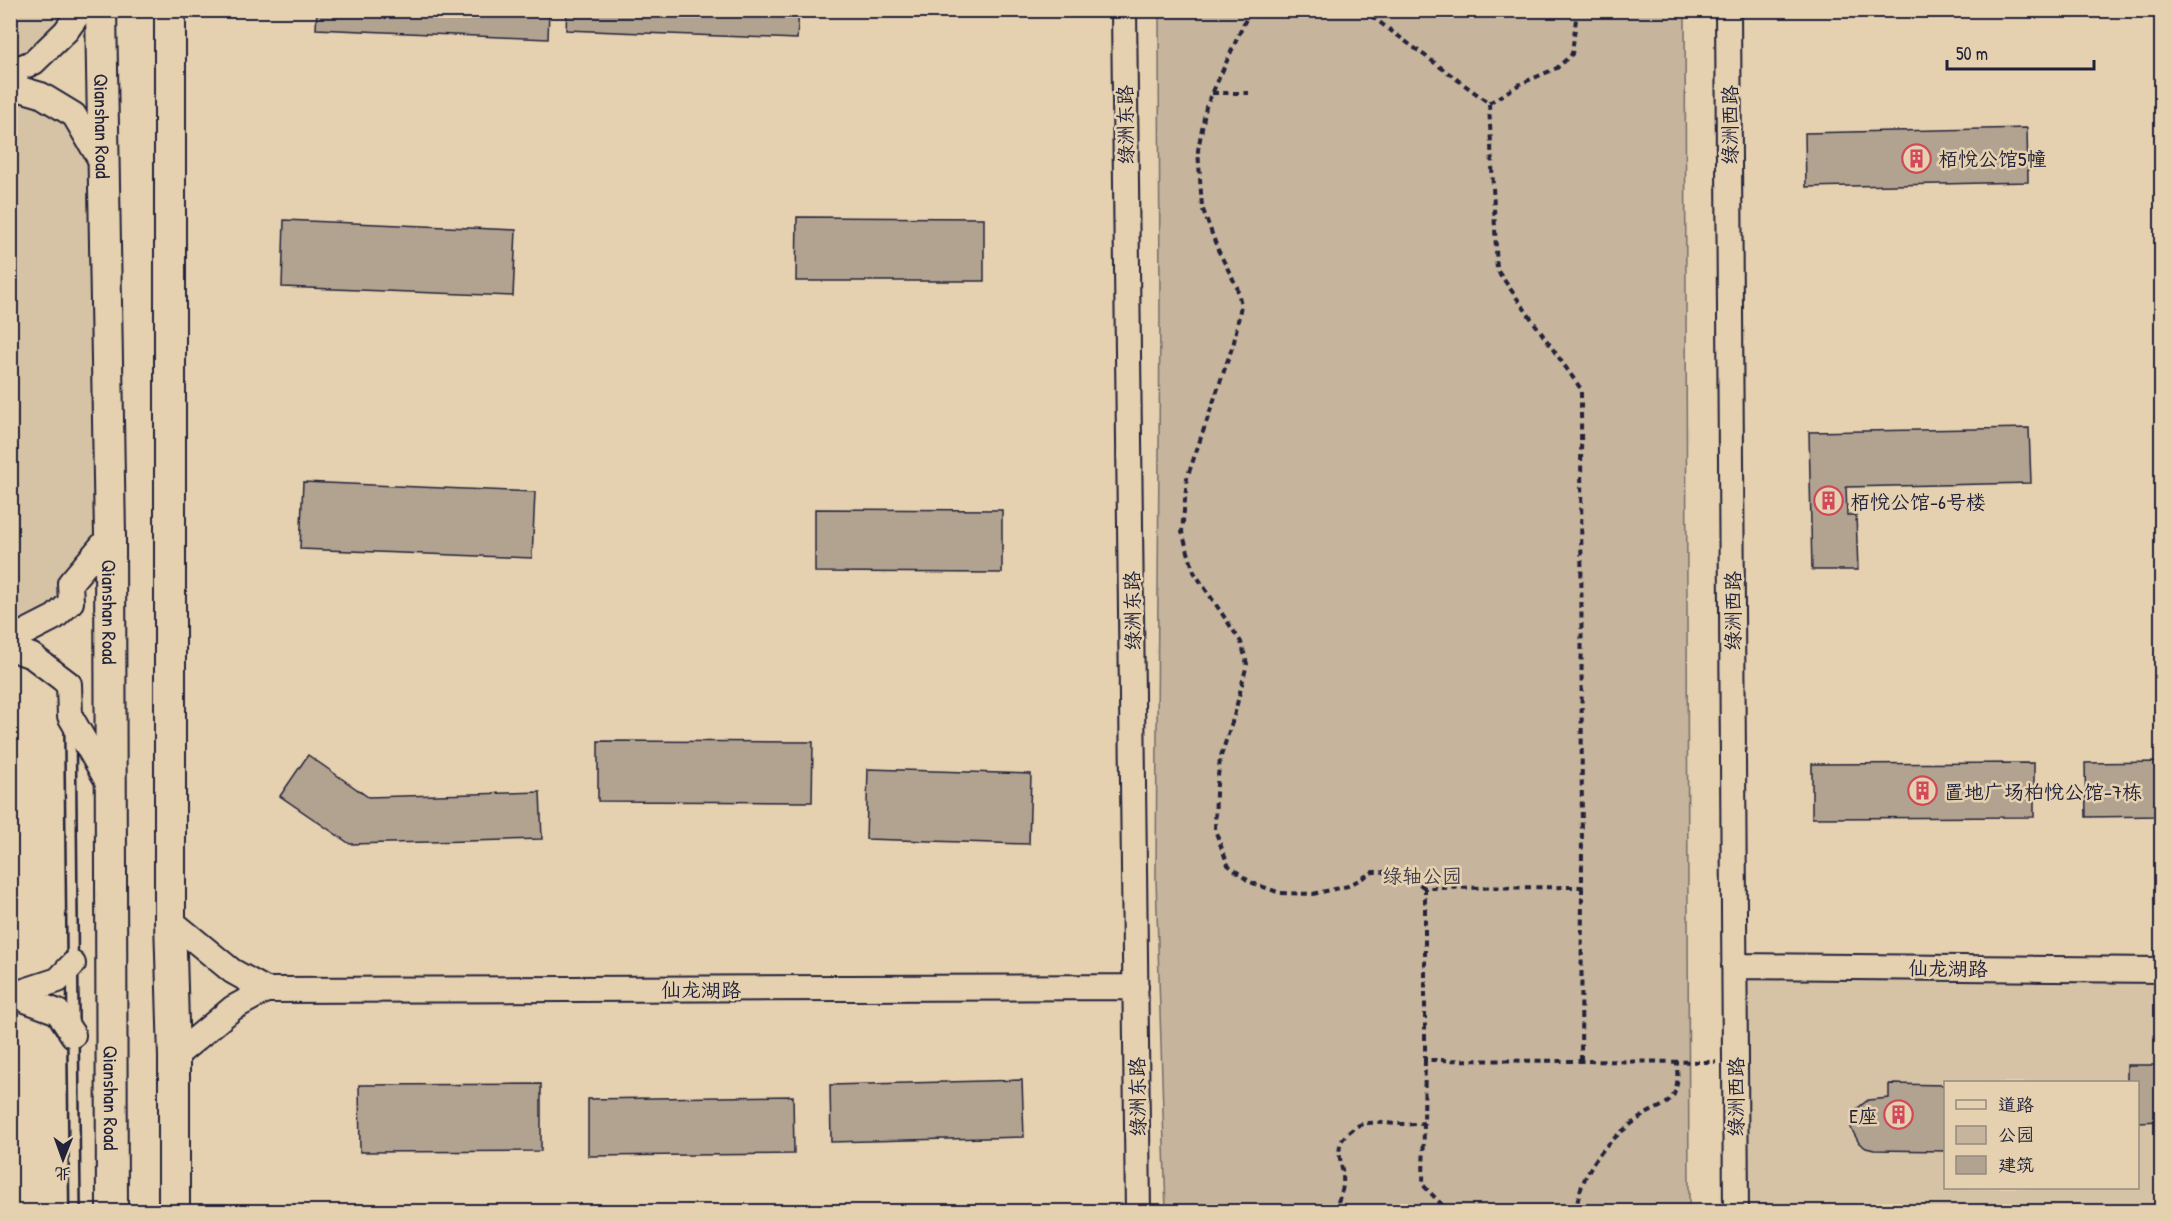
<svg xmlns="http://www.w3.org/2000/svg" width="2172" height="1222" font-family="'Patrick Hand','LXGW WenKai TC',sans-serif">
	<style>
		.built { fill: #d6c3a6; fill-rule: evenodd }
		.green { fill: #c6b59c; stroke: #746c6c; stroke-width: 1.5 }
		.building { fill: #b2a391; stroke: #22223b; stroke-width: 1.5 }
		.lines { fill: none; stroke-linecap: round; stroke-linejoin: round }
		.service-casing { stroke: #22223b; stroke-width: 14 }
		.tertiary-casing { stroke: #22223b; stroke-width: 28 }
		.primary-casing { stroke: #22223b; stroke-width: 34 }
		.path { stroke: #22223b; stroke-width: 4; stroke-dasharray: 6 4.5; stroke-linecap: butt }
		.service { stroke: #e5d1af; stroke-width: 9 }
		.tertiary { stroke: #e5d1af; stroke-width: 24 }
		.primary { stroke: #e5d1af; stroke-width: 30 }
		.labels { text-anchor: middle; dominant-baseline: central; stroke-width: 5; stroke-linejoin: round; paint-order: stroke }
		.street-label { font-size: 20px; fill: #22223b; stroke: #e5d1af }
		.poi-label { font-size: 20px; fill: #22223b; stroke: #e5d1af; text-anchor: start }
		.park-label { font-size: 20px; fill: #433f4e; stroke: #e5d1af }
	</style>
	<rect width="100%" height="100%" fill="#e5d1af"/>
	<filter id="ink" filterUnits="userSpaceOnUse"><feTurbulence type="fractalNoise" baseFrequency=".0167" numOctaves="2"/><feDisplacementMap in="SourceGraphic" scale="12" xChannelSelector="R" yChannelSelector="G"/><feConvolveMatrix kernelMatrix="1 2 1 2 8 2 1 2 1" color-interpolation-filters="sRGB"/></filter>
	<g filter="url(#ink)">
		<path class="built" d="M11,11h70l-70,61z
			M10,86l31,9 63,72 6,369 -39,66 -61,38z
			M1734,966l427,4v241h-425zM1946,1082h192v106h-192z"/>
		<path class="green" d="M1159,11h526l4,1200h-523l-10,-334 4,-564z"/>
		<path class="building" d="M317,10h232l-1,29 -232,-10z
			M567,10h232l-2,29 -231,-9z
			M2027,128l1,54 -222,5 -1,-54z
			M797,217l187,1v63h-188z
			M284,220l232,10 -3,66 -231,-9z
			M2029,428l2,55 -185,4 1,28h9l2,55h-46l-3,-138z
			M303,482l232,10 -3,66 -232,-9z
			M815,509l187,1v63l-187,-1z
			M598,741l215,1 -1,60 -214,-1z
			M308,755l60,42 172,-5 2,47 -192,5 -70,-48z
			M2162,762v54l-76,1 -1,-54z
			M2034,763v54l-222,1v-54z
			M868,769l163,5 -2,70 -163,-5z
			M2127,1065h35v56l-24,1v-40h-11z
			M1022,1080l2,57 -193,5 -1,-57z
			M541,1084v67l-181,1 -1,-67z
			M1889,1084l57,1v66l-72,-1 -8,-2 -7,-5 -8,-15 3,-17 14,-11 21,-2z
			M793,1096l1,58 -206,2v-57z"/>
		<g class="lines">
			<defs>
				<path id="service" d="M70,728l3,295
					M73,1037l2,175"/>
				<path id="tertiary" d="M1124,10l14,1202
					M1728,10l8,1202
					M10,72l24,-10 32,-31 15,-21
					M10,86l31,9 33,20 30,51
					M10,640l45,-23 16,-15 -1,-19 40,-47
					M10,648l22,8 37,28 1,32 41,71
					M170,920l62,51 34,19 -33,18 -59,49
					M73,964l-15,16 -46,15 46,17 15,23
					M1734,966l428,4
					M266,990l870,-3"/>
				<g id="primary">
					<path id="s1" d="M101,10l9,526 2,676"/>
					<path d="M170,10v910l4,137v155"/>
				</g>
			</defs>
			<use href="#service" class="service-casing"/>
			<use href="#tertiary" class="tertiary-casing"/>
			<use href="#primary" class="primary-casing"/>
			<path class="path" d="M1250,10l-44,97 -8,43 4,57 16,43 19,37 4,18 -7,37 -47,136 -5,54 12,40 47,70 6,22 -13,52 -14,43 -4,34 -1,37 13,35 22,17 30,11 33,1 35,-8 25,-14h29l23,16
				M1363,10l126,93 8,167 84,119 1,498 -157,1v172l291,2
				M1212,93h37
				M1489,103l31,-19 37,-16 15,-14 5,-44
				M1425,1060l-2,125 26,27
				M1581,1061l1,-173
				M1334,1212c3,-9 8,-18 9,-27 2,-20 -12,-37 5,-52 7,-6 11,-9 20,-10 19,-1 37,3 56,0
				M1576,1212c4,-42 32,-73 65,-95 8,-6 22,-10 28,-16 11,-11 8,-26 8,-40"/>
			<use href="#service" class="service"/>
			<use href="#tertiary" class="tertiary"/>
			<use href="#primary" class="primary"/>
		</g>
	</g>
	<defs>
		<symbol id="building-ring" viewBox="-11 -11 22 22"><circle r="9.5" fill="#e5d1af" stroke="#d1495b" stroke-width="1.5"/><path d="M-4-6H4V6H1V3H-1V6H-4ZM-2.5-4.3h1.7v1.8h-1.7ZM.8-4.3h1.7v1.8H.8ZM-2.5-1h1.7V.8h-1.7ZM.8-1h1.7V.8H.8Z" fill="#d1495b"/></symbol>
	</defs>
	<g fill-rule="evenodd">
		<use href="#building-ring" x="1900" y="142" width="33" height="33"/>
		<use href="#building-ring" x="1812" y="484" width="33" height="33"/>
		<use href="#building-ring" x="1906" y="774" width="33" height="33"/>
		<use href="#building-ring" x="1882" y="1098" width="33" height="33"/>
	</g>
	<g class="labels">
		<g class="street-label">
			<text stroke="none"><textPath href="#s1" startOffset="116">Qianshan Road</textPath></text>
			<text transform="translate(1125 125) rotate(-91)">绿洲东路</text>
			<text transform="translate(1729 125) rotate(-90)">绿洲西路</text>
			<text stroke="none"><textPath href="#s1" startOffset="602">Qianshan Road</textPath></text>
			<text transform="translate(1132 611) rotate(-91)">绿洲东路</text>
			<text transform="translate(1732 611) rotate(-90)">绿洲西路</text>
			<text transform="translate(1948 968) rotate(1)">仙龙湖路</text>
			<text x="701" y="989">仙龙湖路</text>
			<text stroke="none"><textPath href="#s1" startOffset="1088">Qianshan Road</textPath></text>
			<text transform="translate(1137 1097) rotate(-91)">绿洲东路</text>
			<text transform="translate(1735 1097) rotate(-90)">绿洲西路</text>
		</g>
		<g class="poi-label">
			<text x="1938" y="158">栢悦公馆5幢</text>
			<text x="1850" y="501">栢悦公馆-6号楼</text>
			<text x="1944" y="791">置地广场柏悦公馆-7栋</text>
			<text x="1878" y="1115" text-anchor="end">E座</text>
		</g>
		<g class="park-label">
			<text x="1422" y="875">绿轴公园</text>
		</g>
	</g>
	<rect width="2172" height="1222" fill="none" stroke="#e5d1af" stroke-width="36"/>
	<rect x="18" y="18" width="2136" height="1186" fill="none" stroke="#22223b" stroke-width="2" filter="url(#ink)"/>
	<rect x="1944" y="1081" width="195" height="108" fill="#e5d1af" stroke="#978b81" stroke-width="1.5"/>
	<rect x="1956" y="1100" width="30" height="9" fill="#e5d1af" stroke="#978b81" stroke-width="1.5"/>
	<text x="1998" y="1111" font-size="18" fill="#22223b">道路</text>
	<rect x="1956" y="1126" width="30" height="18" fill="#c6b59c" stroke="#978b81" stroke-width="1.5"/>
	<text x="1998" y="1141" font-size="18" fill="#22223b">公园</text>
	<rect x="1956" y="1156" width="30" height="18" fill="#b2a391" stroke="#978b81" stroke-width="1.5"/>
	<text x="1998" y="1171" font-size="18" fill="#22223b">建筑</text>
	<g transform="translate(63 1159) rotate(181)" stroke="#e5d1af" stroke-width="4.5" paint-order="stroke">
	<path d="M0-4.5L10 22L0 15L-10 22Z" fill="#22223b"/>
	<text y="-9" font-size="16" font-weight="bold" text-anchor="middle" fill="#22223b">北</text>
	</g>
	<path d="M1947 60v9h147v-9" fill="none" stroke="#22223b" stroke-width="3"/>
	<text x="1956" y="60" font-size="18" fill="#22223b" stroke="#e5d1af" stroke-width="4.5" paint-order="stroke">50 m</text>
</svg>
